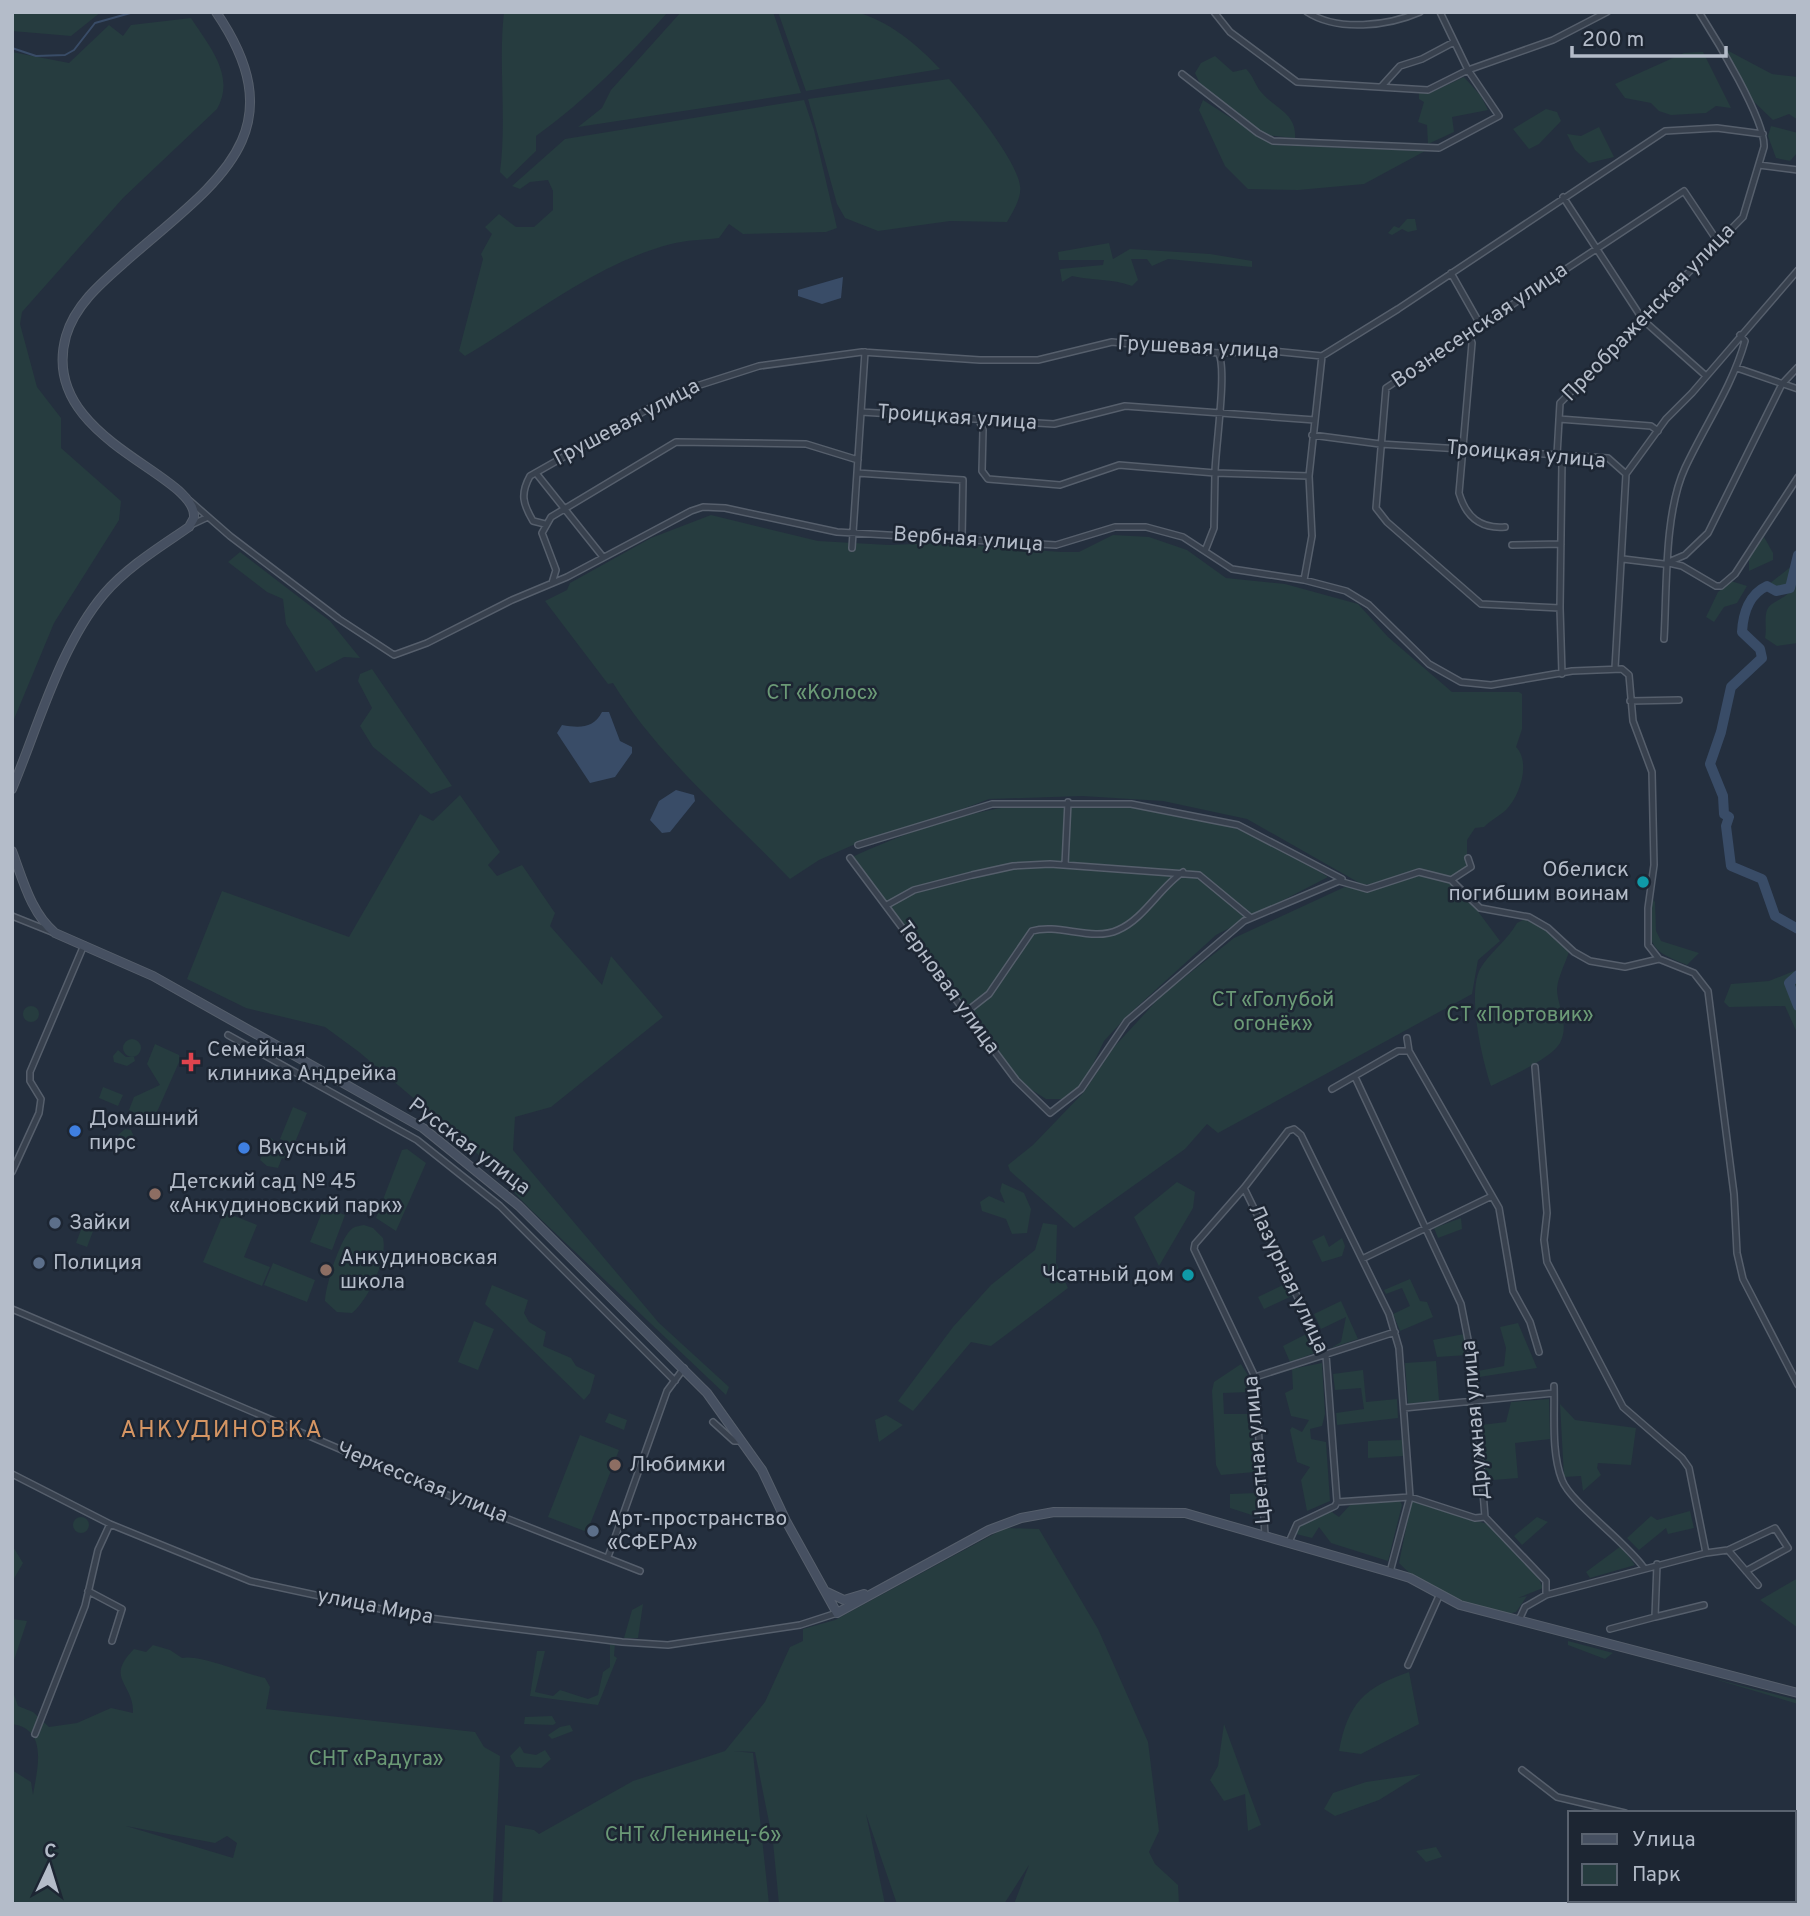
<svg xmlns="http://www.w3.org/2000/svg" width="1810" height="1916" font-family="Overpass,sans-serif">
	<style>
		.green { fill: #263c3f; fill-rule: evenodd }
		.water { fill: #394c67 }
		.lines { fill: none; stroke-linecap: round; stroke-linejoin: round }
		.stream { stroke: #394c67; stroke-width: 2 }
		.river { stroke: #394c67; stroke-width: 10 }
		.street-casing { stroke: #565f6c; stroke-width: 8 }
		.secondary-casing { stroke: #565f6c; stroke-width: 10 }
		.street { stroke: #38414e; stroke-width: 5 }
		.secondary { stroke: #465061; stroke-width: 8 }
		.culture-dot { fill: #0f9aa8; stroke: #1d2633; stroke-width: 2.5 }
		.health-dot { fill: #e0444e; stroke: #1d2633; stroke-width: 2.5 }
		.shop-dot { fill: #3f7fe0; stroke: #1d2633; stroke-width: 2.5 }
		.education-dot { fill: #8d6e63; stroke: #1d2633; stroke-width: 2.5 }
		.service-dot { fill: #5c6f8a; stroke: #1d2633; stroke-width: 2.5 }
		.labels { text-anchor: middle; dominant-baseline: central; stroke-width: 5; stroke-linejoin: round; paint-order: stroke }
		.street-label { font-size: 21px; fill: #b4bcc9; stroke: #1d2633 }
		.park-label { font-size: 21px; fill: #6b9a76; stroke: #1d2633 }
		.poi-label { font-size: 21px; fill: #b4bcc9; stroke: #1d2633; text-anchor: start }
		.quarter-label { font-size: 24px; letter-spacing: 2px; fill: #d59563; stroke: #1d2633 }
	</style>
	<rect width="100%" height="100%" fill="#242f3e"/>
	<path class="green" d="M12,12h89l-30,24 -59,-5z
		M504,12h164c-41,46 -82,88 -132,124v15l-29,28 -7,-7c7,-54 -2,-107 4,-160z
		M681,12h92l28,81 -223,34 24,-19 9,-18z
		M778,12c24,0 53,-4 77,0 32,7 64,34 85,57l-134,22z
		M191,18c18,28 45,58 26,91l-94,89 -101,114 -2,12 17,63 24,31v30l60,53 -2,19 -65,103 -42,101v-672l57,11 40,-38 14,11 8,-11z
		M1723,48l49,26 26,3v43l-9,-6 -16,6 -20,-19z
		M1703,52l28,56 -15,-2 -10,7 -35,2 -12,-4 -8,-8 -26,-5 -10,-14 69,-31z
		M1215,56l18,16 13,-3c7,6 9,16 15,23 13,16 36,21 34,46l-30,-3 -63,-47 -7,-15 6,-10z
		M1464,77l17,19 7,14 -36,7 2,15 -26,12 -1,-19 -9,-3 6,-20 -5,-3v-6h11z
		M949,79c19,21 68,81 71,107 2,11 -7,26 -13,36l-57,-1 -72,10 -33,-13 -8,-14 -29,-105z
		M804,100l10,30 23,98 -11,4 -83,2 -14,-10 -10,14c-16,2 -33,2 -48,6 -76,20 -140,73 -206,112l-6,-5 24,-92 -2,-5 11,-20 -7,-7 14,-13 17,13h18l19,-17v-19l-5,-11 -18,2 -10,7 -8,-3 53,-47z
		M1203,100l70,45 152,6 -61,33 -66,6 -50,-1 -23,-23 -26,-56z
		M1546,109l11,3 4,9 -22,23 -10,5 -16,-20z
		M1771,126l27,7v19l-8,9 -14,-3 -8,-22z
		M1599,127l15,30 -25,6 -14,-13 -8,-16 14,2z
		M1407,219h8l2,11 -9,2 -6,-3 -10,6 -4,-2 6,-7 5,2z
		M1109,243l4,16 17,-10 80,5 42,7v6l-84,-8 -16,7 -5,-7h-16l7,21 -6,6c-21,-8 -39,-5 -60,-10l-10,6 -2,-13 43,-4 1,-5h-45l-1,-8z
		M711,515l107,26 71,4 51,-2 121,9h18l34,-17 36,2 38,13 39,28 59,6 73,20 30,33 64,55h67l3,2v35l-6,18c15,15 4,49 -10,63 -7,6 -15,10 -22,17l-9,1 -8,12v26l-17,11 -29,-7 -34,12 -24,3 -116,-66 -84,-18 -81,-5 -93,3 -63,24 -57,15 -50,22 -29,19c-61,-64 -130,-120 -177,-196l-5,1 -63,-83 22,-11 3,-7 81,-45z
		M1764,537l9,16v7l-24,11v-15z
		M240,552l90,69 30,37 -16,-1 -28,15 -30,-48 -3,-25 -16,-7 -39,-30z
		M1798,556v87l-21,3 -12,-8c2,-9 -1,-20 2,-28 4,-10 19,-10 24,-21 6,-11 3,-23 7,-33z
		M1793,565l-3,23 -14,2 -7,-6z
		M1731,581l16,5 -10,17 -13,4 -10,15 -8,-5 12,-25z
		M372,669l80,117 -21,8 -58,-47 -13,-21 12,-18 -14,-27 2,-7z
		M460,795l40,57 -12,13 9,11 25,-11 33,48 -5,13 52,59 9,-29 52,61 -112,90 -36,10 -2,33 146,173 70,64 -3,8 -196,-186 -60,-63 -111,-94 -34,-25 -79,-19 -59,-29 35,-88 127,46 71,-123 13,7z
		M1028,804c79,0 146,2 221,29 28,10 54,29 79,44l-112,58 -88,80 -24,26 -21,44 -19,14h-18l-30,-19 -166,-222c56,-26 117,-47 178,-54z
		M1423,874l27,8 15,12 35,47 -22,19 -6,34 -254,139 -11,-9 -22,25 -111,79 -64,-57 -2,-6 25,-20 51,-53 30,-45 47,-51 73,-58 115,-53 16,7z
		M1652,898l3,4 1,29 5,10 38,12 -12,12c-43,-16 -39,-25 -35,-67z
		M1525,919l16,6 28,27c-4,12 -11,25 -12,37 0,16 13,35 3,54 -9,16 -51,34 -69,43 -9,-27 -24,-91 -11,-117 9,-16 27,-28 37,-46z
		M1794,971l4,13v51l-13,-29 -56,1 -5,-5 7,-18 38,-3z
		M23 1014a8 8 0 1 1 16 0a8 8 0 1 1-16 0Z
		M123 1048a9 9 0 1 1 18 0a9 9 0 1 1-18 0Z
		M155,1044l24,11 1,5 -28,63 -23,-13 5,-13 26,-12 -13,-21z
		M118,1050l8,7h8l1,4 -8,5 -13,-4 -1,-6z
		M103,1087l20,8 -5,11 -19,-8z
		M293,1107l14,6 -13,32 -14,-6z
		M125,1129l6,1 3,7 -11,14 -5,-4 3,-10 -4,-1z
		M271,1138l11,9h11l-5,13 -6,-2 -4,10 -11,-2 -7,-6 5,-15 -5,-5z
		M407,1149l19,14 -30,68 -20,-13 26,-68z
		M1177,1182l18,10 -2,16 -34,58 -25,-49z
		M1002,1183l22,10 7,16 -4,24 -15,1 -6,-15 -24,-8 -2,-9 9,-6 16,7 -5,-12z
		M324,1207l21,8 -13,35 -22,-8z
		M224,1212l33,13 -13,32 26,10 -8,19 -59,-24z
		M1461,1218l1,11 -24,9 -4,-10z
		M84,1222l11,4 -8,21 -11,-4z
		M1043,1223l14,2 -1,38 12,25 -77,58 -20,-4 -58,69 -15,-10 55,-74 38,-42 44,-35z
		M364,1225l9,3 10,10c5,21 -15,62 -31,75l-15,-1 -12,-11c0,-14 16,-66 28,-73 3,-2 7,-2 11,-3z
		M1324,1235l5,12 13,-9 3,8 -3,10 -20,6 -10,-21z
		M273,1263l42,17 -8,22 -43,-17z
		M1410,1279l10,22 7,1 6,15 -33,14 -7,-17 17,-8 -8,-18 -16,6 -2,-4z
		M1287,1283l5,13 -28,13 -6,-12z
		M492,1285l36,15 -4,13 5,9 17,10 -3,14 28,12 5,8 19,9 -5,18 -6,7 -99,-96z
		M1341,1301l17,38 -27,9 10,-6 5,-25 -25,12 -7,-15z
		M474,1321l20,8 -16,41 -20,-8z
		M1518,1323l19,45 -58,9 -1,-6 26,-5 2,-18 -6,-21z
		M1312,1331l8,20 -30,11 -7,-16z
		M1464,1334l3,21 -30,2 -4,-17z
		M1436,1361l3,39 -31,4 -3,-41z
		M1322,1363l3,51 -3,12 -12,3 1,10 15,3 4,59 -23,10 -6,-31 9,-13 -13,-5 -7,-32 2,-3 10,5 7,-12 -18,-4 -6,-23 8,-4 -1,-20z
		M1241,1364l8,13v15l-26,1 1,21h27l4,58 -34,3 -5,-10 -4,-74 2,-9z
		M1363,1370l3,32 31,-3 1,19 -61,7 -1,-12 28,-4 -3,-21 -26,2 -2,-16z
		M1549,1399l1,40 -35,4 3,35 -36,3 -1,-56 25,-3 5,-20z
		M1560,1404l15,16 61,8 -5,37 -33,-2 -1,5 4,7 -18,16 -2,-15 -17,1z
		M609,1413l18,7 -3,10 -19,-8z
		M886,1415l17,10 -24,17 -4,-22z
		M580,1435l39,15 -32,82 -39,-15z
		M1402,1440l1,16 -35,2v-17z
		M1257,1493l1,24 -28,-9v-14z
		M1399,1499l3,6 -14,56 -57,-18 -12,-16 -7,11 -20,-5 6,-9 31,-14 10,7 13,-14z
		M1412,1499l75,25 52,55 4,9 -25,10 9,-2 -11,16 -8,2c-41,-10 -80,-20 -109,-51z
		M1690,1511l4,17 -26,6 -2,-6 -27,22 -12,-12 24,-22 6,4z
		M73 1525a8 8 0 1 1 16 0a8 8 0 1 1-16 0Z
		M1537,1517l11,5 -26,23 -8,-9z
		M1005,1528l34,1 59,100 50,113 11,89 -10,21 6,12 23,21 1,19h-165l15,-39 -25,39h-107l-31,-90 19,90h-106l-6,-62 -18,-90 -21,-1 19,2 16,151h-267l3,-79 29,5 5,4 94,-53 92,-30 40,-49 25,-55 13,-6v-12l32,-9z
		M12,1545l11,18 -11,19z
		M1621,1546l14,19 -45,13 -4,-6z
		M1798,1578v50l-38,-28z
		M643,1604l-5,34h-14l8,-28z
		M12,1619l15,2 -15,45z
		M1568,1641l45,12 -8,6 -37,-14z
		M615,1643l-1,13 3,2 -19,47 -68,-9 7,-45h8l-10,41 18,4 7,-6 28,9 10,-4 5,-23 7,-5v-23z
		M153,1645l17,5 12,8c18,-4 60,15 83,20l5,9 -4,22 209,23 9,15 16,9 -7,148h-481v-134l19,12 2,13c4,-25 16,-66 -21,-71v-35l6,17 15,6 16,15 28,-4 34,-15 22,5c1,-30 -29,-34 1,-64l12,3zM126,1826l89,17 12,-7 10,7 -4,15z
		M1409,1672l10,52 -58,30 -22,-3c9,-48 25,-63 70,-79z
		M1711,1678l87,22v4z
		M552,1716l4,7 -3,2 -29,-1 1,-7z
		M1224,1724l37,101 -13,6 -3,-37 -21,7 -14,-21 8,-14z
		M570,1725l3,6 -21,8 -4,-4 12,-8z
		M520,1746l4,7 12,2 9,-5 6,9 -10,9 -25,-1 -6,-11z
		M1421,1774l-42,26 -44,16 -11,-7 9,-16 33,-11z
		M1436,1847l6,10 -16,5 -10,-11z"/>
	<path class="water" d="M843,277l-2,21 -19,6 -24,-8v-6z
		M602,712h7l11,29 12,6v6l-17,24 -25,6 -33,-50 5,-8c17,3 31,4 40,-13z
		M676,790l18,5 1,6 -25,31 -8,1 -12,-13 9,-19z"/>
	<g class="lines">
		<path class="stream" d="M12,48l24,8 29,-1 9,-5 21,-27 39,-11"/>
		<path class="river" d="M1798,555l-8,33 -14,3 -9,-5c-18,8 -24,28 -25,46l18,17 2,9 -31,29 -10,45 -11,32 13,32 1,18 5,3 -3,9 5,40 31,13 13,37 23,13
			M1798,975l-9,8 9,23"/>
		<defs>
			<path id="street" d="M1214,12l16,20 67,50 131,8 40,-20 85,-30 54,-28
				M1307,12c31,20 81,14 113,0
				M1182,74l76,59 15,8 166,7 60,-32 -31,-46 -28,-58
				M1381,87l19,-21 22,-7 32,-17
				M1759,165l39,5
				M1563,197l80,123 62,55
				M1451,273l30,53
				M1469,335l3,8 -13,150c7,24 21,36 46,34
				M1737,368l61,21
				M861,412l193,12 71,-18 190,14
				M1559,419l92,7 7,5
				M979,420l4,10 -1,41 6,8 72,6 59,-20 96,8c0,-22 13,-108 3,-120
				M1312,435l68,9 228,14 18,16 -11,194
				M536,473l67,84
				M857,473l106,7 -1,60
				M1626,474l40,-55 26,-26 106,-123
				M190,501l40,35 109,83 55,36 33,-12 85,-43 55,-23 124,-66 12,-4 22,1 112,24 219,13 59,-18h31l37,10 49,32 72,11 42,11 23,14 60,59 32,18 30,3 81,-14 50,-2 7,6 4,46 19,51 2,93 -6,43v37l11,14 35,14 14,18 26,203 3,59 6,26 55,106
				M545,524l-12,-3c-10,-17 -13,-27 -3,-45l148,-84 81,-26 103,-14 118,8h58l74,-18 106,11 54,-2 50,5 76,-47 267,-178 52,-3 46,6
				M191,525l17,-8
				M1512,545l49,-1
				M852,548l13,-196
				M1205,551l9,-23 1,-55 94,3
				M1623,559l41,5 21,-9 23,-22 74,-149 16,-17
				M1669,563l13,3 34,20h5l14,-12 63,-97
				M1304,580l8,-44 -3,-60 13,-120
				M552,583l4,-13 -14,-37 9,-16 125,-75 130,2 52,16
				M1560,608l-79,-4 -94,-82 -11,-14 10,-120 298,-197 34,51
				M1664,639c3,-50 0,-126 21,-171 20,-43 47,-81 60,-127l-5,-6
				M1562,674l-2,-66 2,-147 -5,-6 3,-52 183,-186 21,-70c2,-26 -49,-110 -65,-135
				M1630,701l49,-1
				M858,845l134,-41h139l107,21 104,54
				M850,858l166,222 34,33 31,-24 46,-68 117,-100 95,-40 28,8 52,-17 32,8
				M1468,858l3,9 -20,13 29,28 49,9 19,11 26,24 16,9 35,6 34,-8
				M1065,865l3,-63
				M887,905l27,-15 58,-15 41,-9 37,-2 149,11 52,43
				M12,916l40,16
				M966,1012l23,-18 43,-63c27,-8 60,11 86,-1 26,-11 42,-43 65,-58
				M228,1035l189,105 83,66 175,175
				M1407,1038l2,13 90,157 14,83 17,31 9,30
				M1535,1067l12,146 -3,27 3,22 76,145 59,51 7,10 17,85
				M1355,1077l106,227 12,61 12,152 61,64v14
				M1332,1089l66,-38h11
				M12,1172l27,-59 2,-14 -11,-18v-9l54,-127
				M1244,1188l-49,56 -1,5 61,128 10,158
				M1362,1259l130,-63
				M12,1309l440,188 188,74
				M1255,1377l140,-45
				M1554,1386c1,30 -3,66 8,94 8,22 64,62 82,88
				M1404,1408l150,-15
				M713,1422l21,19h6
				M12,1474l98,50 140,57 163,35 209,26 46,3 132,-20 37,-12
				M1289,1542l8,-18 38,-18 2,-4
				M1728,1550l47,-22 13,20 -42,23
				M608,1557l59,-166 17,-23
				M1390,1572l20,-75 -11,-149 -10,-34 -88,-179 -7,-6 -6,2 -44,57 82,167 11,147 73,-5 65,21 10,-1
				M88,1591l34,18 -10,32
				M1655,1617l49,-12
				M1519,1620l6,-13 21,-12 160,-42 22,-3 30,35
				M1610,1629l45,-12 2,-53
				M1408,1665l31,-69
				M35,1734l50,-128 13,-56 12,-26
				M1522,1770l35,27 68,16
				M1794,1847l4,-5"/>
			<path id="secondary" d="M12,789c26,-62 48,-143 92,-195 23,-27 56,-47 85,-67l5,-9c5,-45 -157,-78 -128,-182 9,-31 35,-53 59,-74 88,-78 175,-127 91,-250
				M12,851c11,29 19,62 43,82l98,43 270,152 96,78 188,187 55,77 24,51 51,92 152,-83 32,-12 33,-6 131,1 205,59 20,6 50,27 338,88
				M827,1592l17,8 20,-6"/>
		</defs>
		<use href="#street" class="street-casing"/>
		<use href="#secondary" class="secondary-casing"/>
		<use href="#street" class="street"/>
		<use href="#secondary" class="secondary"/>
	</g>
	<g class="culture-dot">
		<circle cx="1643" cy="882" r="7"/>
		<circle cx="1188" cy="1275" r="7"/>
	</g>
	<path class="health-dot" d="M187.5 1051.5h7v7h7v7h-7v7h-7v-7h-7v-7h7z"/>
	<g class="shop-dot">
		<circle cx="75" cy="1131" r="7"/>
		<circle cx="244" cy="1148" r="7"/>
	</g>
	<g class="education-dot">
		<circle cx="155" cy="1194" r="7"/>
		<circle cx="326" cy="1270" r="7"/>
		<circle cx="615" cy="1465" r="7"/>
	</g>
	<g class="service-dot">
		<circle cx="55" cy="1223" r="7"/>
		<circle cx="39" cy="1263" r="7"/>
		<circle cx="593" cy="1531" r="7"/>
	</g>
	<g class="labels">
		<g class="street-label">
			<text transform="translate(1649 313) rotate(-46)">Преображенская улица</text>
			<text transform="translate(1480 326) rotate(-34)">Вознесенская улица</text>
			<text transform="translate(1198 348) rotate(3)">Грушевая улица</text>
			<text transform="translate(957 418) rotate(4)">Троицкая улица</text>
			<text transform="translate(627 423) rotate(-28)">Грушевая улица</text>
			<text transform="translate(1526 455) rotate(5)">Троицкая улица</text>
			<text transform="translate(968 540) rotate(4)">Вербная улица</text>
			<text transform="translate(948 988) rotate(54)">Терновая улица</text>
			<text transform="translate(469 1147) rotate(37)">Русская улица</text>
			<text transform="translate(1288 1279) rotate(65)">Лазурная улица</text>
			<text transform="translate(1476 1420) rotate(-95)">Дружная улица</text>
			<text transform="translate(1258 1450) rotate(-95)">Цветная улица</text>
			<text transform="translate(422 1483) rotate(22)">Черкесская улица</text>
			<text transform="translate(375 1607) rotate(11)">улица Мира</text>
		</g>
		<g class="park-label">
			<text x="822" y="693">СТ «Колос»</text>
			<text x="1273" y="1000">СТ «Голубой<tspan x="1273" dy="24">огонёк»</tspan></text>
			<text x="1520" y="1015">СТ «Портовик»</text>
			<text x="376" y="1759">СНТ «Радуга»</text>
			<text x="693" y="1835">СНТ «Ленинец-6»</text>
		</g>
		<g class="poi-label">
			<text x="1629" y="870" text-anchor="end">Обелиск<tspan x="1629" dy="24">погибшим воинам</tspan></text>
			<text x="207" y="1050">Семейная<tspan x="207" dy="24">клиника Андрейка</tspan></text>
			<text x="89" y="1119">Домашний<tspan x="89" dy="24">пирс</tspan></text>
			<text x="258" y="1148">Вкусный</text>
			<text x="169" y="1182">Детский сад № 45<tspan x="169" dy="24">«Анкудиновский парк»</tspan></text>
			<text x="69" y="1223">Зайки</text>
			<text x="340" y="1258">Анкудиновская<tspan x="340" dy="24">школа</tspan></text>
			<text x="53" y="1263">Полиция</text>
			<text x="1174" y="1275" text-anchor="end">Чсатный дом</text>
			<text x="629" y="1465">Любимки</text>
			<text x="607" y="1519">Арт-пространство<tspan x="607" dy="24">«СФЕРА»</tspan></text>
		</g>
		<g class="quarter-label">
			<text x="222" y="1431">АНКУДИНОВКА</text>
		</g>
	</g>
	<rect width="1810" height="1916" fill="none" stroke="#b4bcc9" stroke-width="28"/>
	<rect x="1568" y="1811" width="228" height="91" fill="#1d2633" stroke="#59626f" stroke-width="2"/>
	<rect x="1582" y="1834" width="35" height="10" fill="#465061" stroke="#59626f" stroke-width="2"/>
	<text x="1632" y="1846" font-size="21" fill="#b4bcc9">Улица</text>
	<rect x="1582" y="1864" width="35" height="21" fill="#263c3f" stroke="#59626f" stroke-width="2"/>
	<text x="1632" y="1881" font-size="21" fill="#b4bcc9">Парк</text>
	<g transform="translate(49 1867) rotate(4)" stroke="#1d2633" stroke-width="5" paint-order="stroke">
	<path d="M0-5L12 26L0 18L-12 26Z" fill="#b4bcc9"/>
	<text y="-10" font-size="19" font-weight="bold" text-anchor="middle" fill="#b4bcc9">С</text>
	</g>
	<path d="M1572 46v10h154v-10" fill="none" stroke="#b4bcc9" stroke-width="3.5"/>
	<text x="1582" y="46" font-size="21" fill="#b4bcc9" stroke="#1d2633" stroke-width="5" paint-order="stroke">200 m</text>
</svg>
